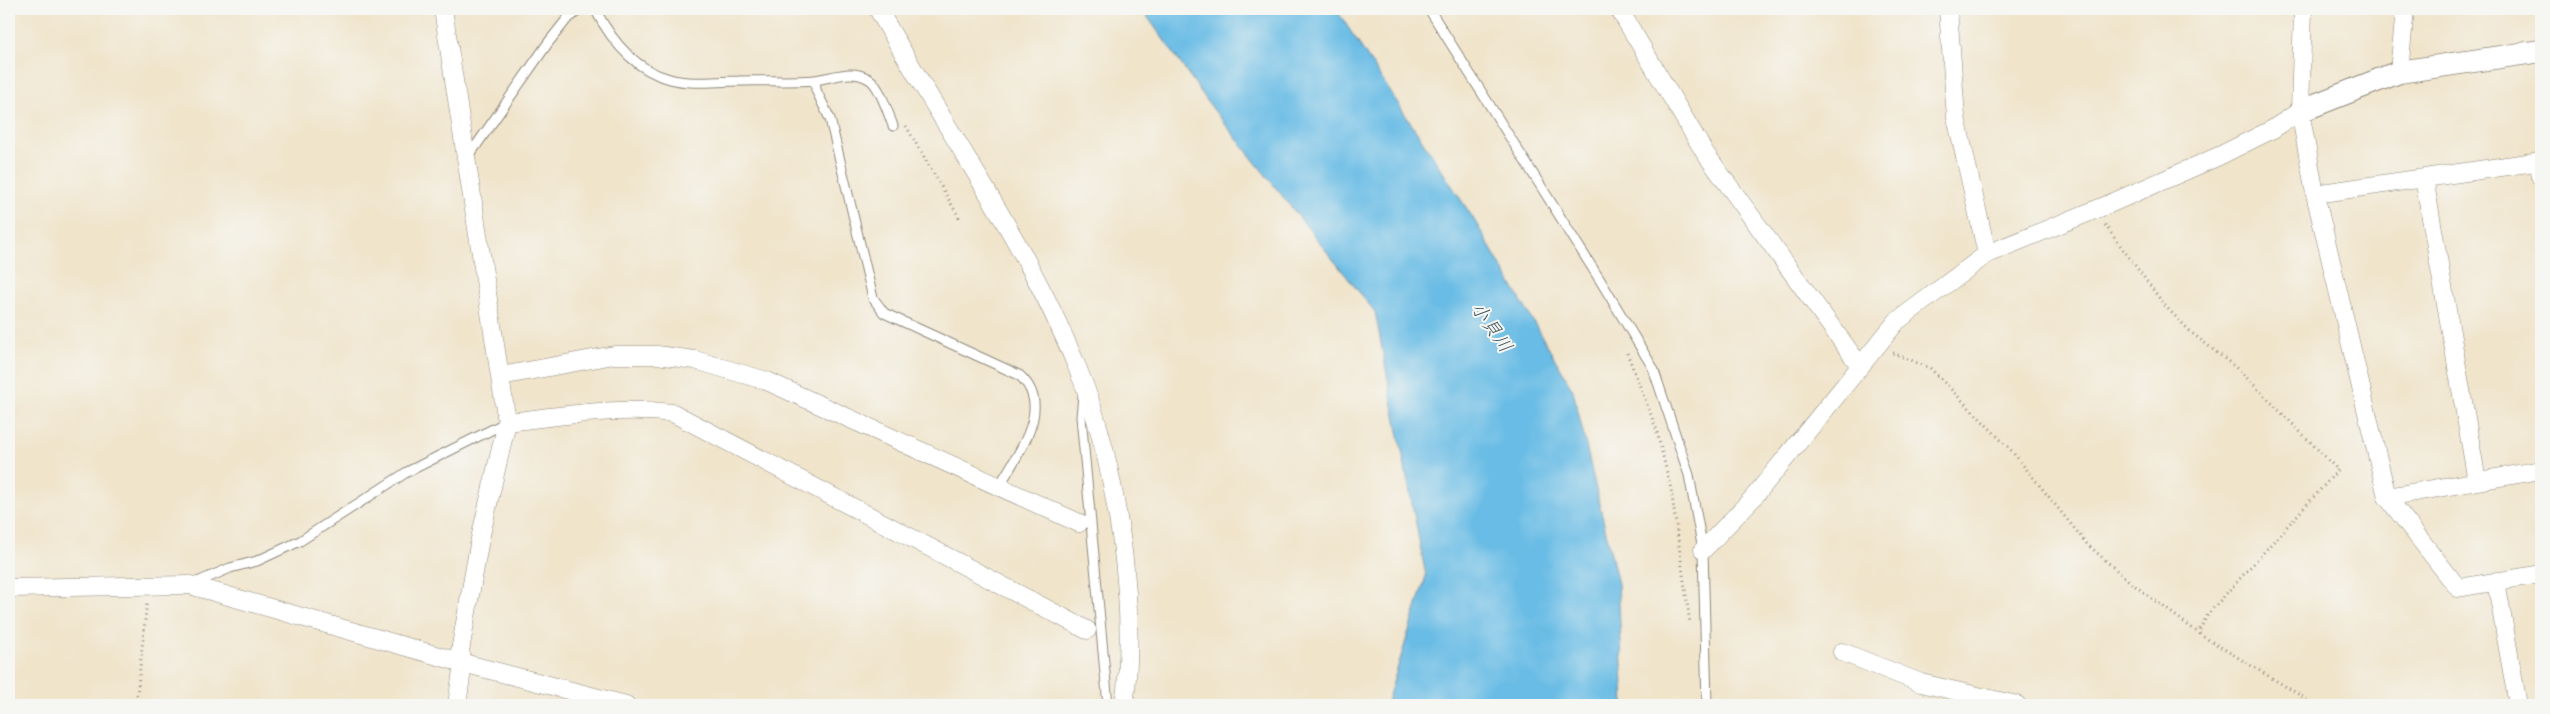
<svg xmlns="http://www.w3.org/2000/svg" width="2550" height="714" font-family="'Shantell Sans','Klee One',sans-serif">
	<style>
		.water { fill: #69bce5; stroke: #4a7488 }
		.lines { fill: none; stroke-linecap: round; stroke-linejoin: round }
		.service-casing { stroke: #8e887b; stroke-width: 11 }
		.minor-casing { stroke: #8e887b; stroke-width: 19 }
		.tertiary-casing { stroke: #8e887b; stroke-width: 24 }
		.path { stroke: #8e887b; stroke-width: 3; stroke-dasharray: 1 4; stroke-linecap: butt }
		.service { stroke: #fff; stroke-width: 9 }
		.minor { stroke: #fff; stroke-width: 18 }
		.tertiary { stroke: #fff; stroke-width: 22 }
		.labels { text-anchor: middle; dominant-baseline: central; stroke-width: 4; stroke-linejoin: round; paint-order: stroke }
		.water-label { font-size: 19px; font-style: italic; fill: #3e5663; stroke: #f6f6f2 }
	</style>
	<rect width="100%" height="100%" fill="#f6f6f2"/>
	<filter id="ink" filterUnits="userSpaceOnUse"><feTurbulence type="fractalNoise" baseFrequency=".02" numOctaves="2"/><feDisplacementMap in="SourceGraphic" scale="10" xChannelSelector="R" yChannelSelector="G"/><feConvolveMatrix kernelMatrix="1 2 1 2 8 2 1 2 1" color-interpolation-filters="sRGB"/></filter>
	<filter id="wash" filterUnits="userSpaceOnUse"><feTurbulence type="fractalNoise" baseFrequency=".0096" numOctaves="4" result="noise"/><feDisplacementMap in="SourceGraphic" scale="20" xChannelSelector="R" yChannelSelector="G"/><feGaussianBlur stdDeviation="1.12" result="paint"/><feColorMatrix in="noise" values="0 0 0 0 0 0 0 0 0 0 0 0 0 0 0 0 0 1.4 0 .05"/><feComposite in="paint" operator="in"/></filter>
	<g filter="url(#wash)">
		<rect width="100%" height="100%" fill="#f0e4cb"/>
		<path class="water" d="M1142,9h194l137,209 100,172 45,194 6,121h-238l40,-129 -51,-264 -162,-203z"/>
	</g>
	<g filter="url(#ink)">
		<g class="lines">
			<defs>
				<path id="service" d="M595,9c16,31 39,61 75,70 21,6 46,2 68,2 25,-1 51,1 76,-1 19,-2 37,-12 55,-1 10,5 20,36 24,47
					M1429,9l171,271 53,88 36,107 14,75 4,155
					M815,80l1,10 14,29 43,179 11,15 135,62c37,32 -3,80 -20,112
					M465,153l8,-3 75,-107 19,-24 14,-10
					M1083,395l-2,22 27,288
					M193,584l37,-16 27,-7 43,-20 107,-69 100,-50"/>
				<path id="minor" d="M443,9l64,413 -27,117 -20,112 3,12 -6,42
					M878,9c66,118 148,232 199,358 24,56 36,115 45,176 7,54 10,108 2,162
					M1619,9l86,144 155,213
					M1948,9l8,108 31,137
					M2303,9l-3,102 15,83 72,303 71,91 83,-14
					M2399,72l6,-63
					M2539,161l2,17
					M2424,178l53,303
					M2315,194l226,-33
					M501,376l113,-21h43l38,5 72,21 312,142
					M507,422c55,-6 111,-16 166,-9l414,217
					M2387,497l154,-27
					M1703,550l50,-52 144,-177 90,-67 120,-49 112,-49 54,-27 27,-18
					M2496,581l22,124
					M9,588l181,-3 273,78 163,42
					M1842,652l79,31 96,22"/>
				<path id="tertiary" d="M2300,111l99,-39 142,-21"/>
			</defs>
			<use href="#service" class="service-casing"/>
			<use href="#minor" class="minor-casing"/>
			<use href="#tertiary" class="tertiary-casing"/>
			<path class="path" d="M906,126l54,93
				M2105,225l61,82 26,26 47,37 99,100 -130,144 -10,19
				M1627,353l29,75 15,61 19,134
				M1893,353l37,15 80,81 77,95 43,38 74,55 104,63 -2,5
				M136,705l11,-104"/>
			<use href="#service" class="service"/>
			<use href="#minor" class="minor"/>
			<use href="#tertiary" class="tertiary"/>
		</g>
	</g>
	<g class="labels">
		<g class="water-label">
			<text transform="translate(1492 327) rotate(55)">小貝川</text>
		</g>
	</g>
	<rect width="2550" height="714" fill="none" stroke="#f6f6f2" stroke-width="30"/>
</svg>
